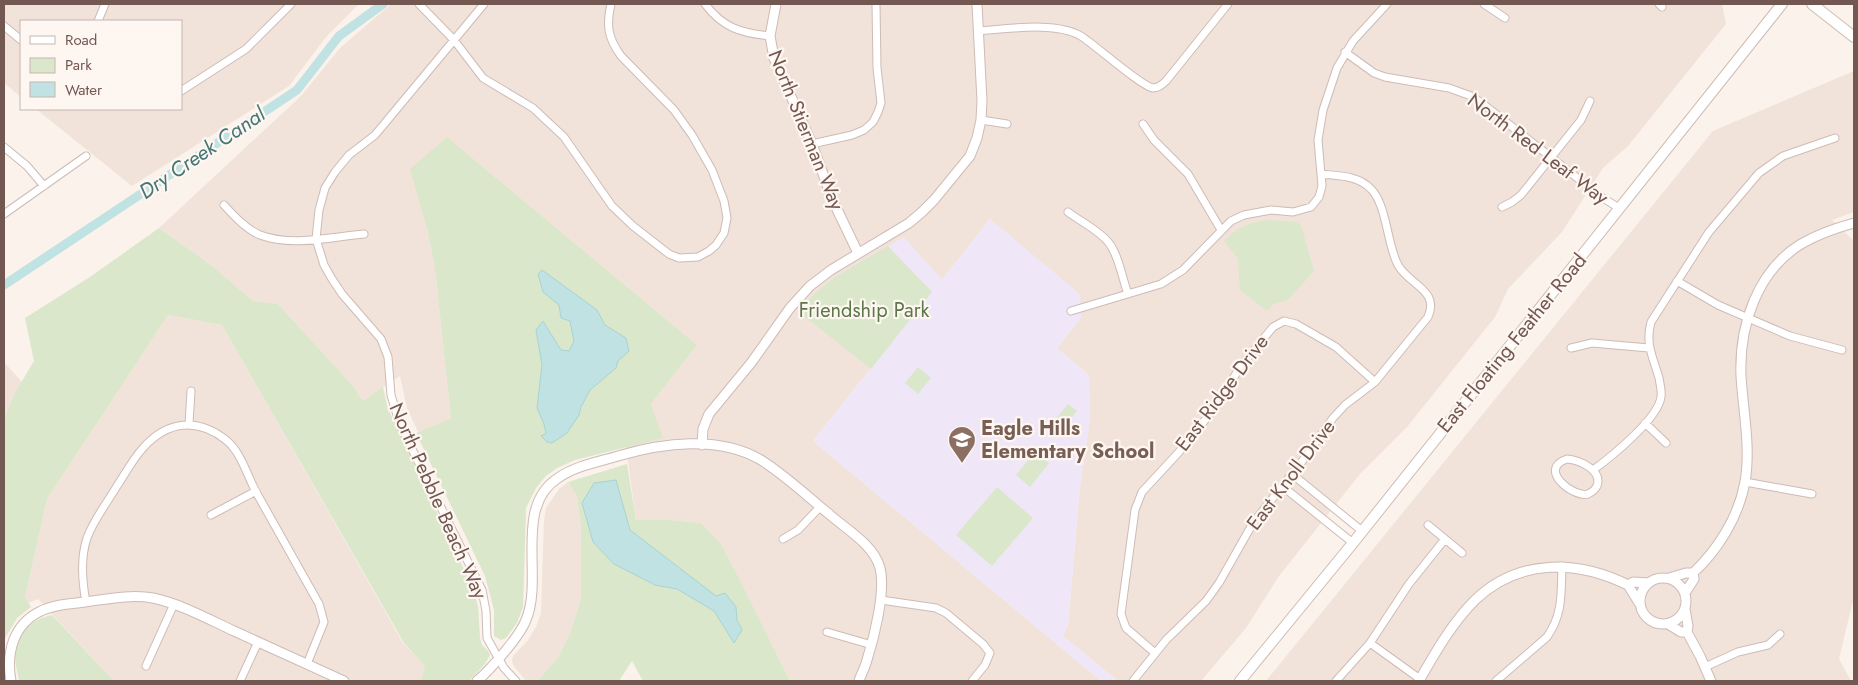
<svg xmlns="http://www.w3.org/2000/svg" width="1858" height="685" font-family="Jost,sans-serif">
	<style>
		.residential { fill: #f1e3da }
		.education { fill: #efe7f7 }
		.green { fill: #dae7ca }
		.water { fill: #c1e2e2; stroke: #a8d3d3 }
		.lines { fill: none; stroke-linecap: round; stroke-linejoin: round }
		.canal { stroke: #c1e2e2; stroke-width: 9 }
		.minor-casing { stroke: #cebbb5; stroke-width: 9 }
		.tertiary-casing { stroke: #cebbb5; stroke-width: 11 }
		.secondary-casing { stroke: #d0bbb2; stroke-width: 12 }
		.minor { stroke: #fff; stroke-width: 7 }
		.tertiary { stroke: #fff; stroke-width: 9 }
		.secondary { stroke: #fff; stroke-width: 10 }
		.labels { text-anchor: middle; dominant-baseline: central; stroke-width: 4.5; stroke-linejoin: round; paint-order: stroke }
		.street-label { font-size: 20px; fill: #735751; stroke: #fdf6f1 }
		.park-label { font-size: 20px; fill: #5e774a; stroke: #fdf6f1 }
		.education-label { font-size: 20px; font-weight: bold; fill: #785e54; stroke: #fdf6f1; text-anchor: start }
		.water-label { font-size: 21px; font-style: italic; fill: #467576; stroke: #fdf6f1 }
	</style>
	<rect width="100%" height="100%" fill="#faf2eb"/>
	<path class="residential" d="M4,4h355l-33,33 -37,49 -157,100 -96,-77h145v-88h-160v76l-17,-14z
		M391,4h1331l4,20 -98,122 -25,22 -41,64 -54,57 -13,28 -88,110 -47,47 -81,102 -33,52 -45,53h-83l-55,-45 5,-11 12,-138 10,-69 -1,-43 -32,-27 24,-30 -91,-99 -48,61 -38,-42 -15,9 43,45 -119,149 288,240h-311l-51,-103 -18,-34 -20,-21 -30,-3h-35l-10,-74 36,-9 -11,-33 46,-59 -250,-208 -20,91 8,41 16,149 -33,14 -11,-24 -7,-32 -37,25 -10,-15 -75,-82 -25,-3 -42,-36 -52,-37 142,-132 39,-48z
		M1854,71v141l-22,8 22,21v355l-15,63 12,22h-585l447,-550z
		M168,315l54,10 181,318 23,23 -5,15h-307l-76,-82 -9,4 -4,-6 22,-98z
		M4,362l18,20 -18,38z
		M568,482l9,14 4,33v69l-10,33 -13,27 -21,23h-11l-13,-16 -1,-4 1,-5 15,-16 8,-13 5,-14 3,-92 2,-13 13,-19z"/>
	<path class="education" d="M990,219l90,75 1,24 -24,30 32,27 1,43 -10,69 -12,138 -5,11 55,45h-17l-288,-240 119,-149 -44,-46 16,-9 38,43z"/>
	<path class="green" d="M447,137l250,208 -46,59 12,34 -88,22 -18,8 -11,8 -10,12 -10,20 -3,99 -6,16 -11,15 -5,2 -7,-4v-26l-9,-34 -69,-143 35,-15 -16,-149 -8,-41 -17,-59z
		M1270,220l26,2 5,3 13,46 -26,29 -15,4 -6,7 -27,-21 -2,-31 -14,-18c13,-14 27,-20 46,-21z
		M159,228l52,37 42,36 25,3 75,82 10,15 20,-14 4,19 7,16 78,164 6,20 2,32 2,7 6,6 2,4 -5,9 -16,17h-48l4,-15 -21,-23 -182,-318 -54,-10 -121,184 -22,98 6,10 -14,11 -13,22v-220l11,-27 19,-32 -9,-43 65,-41z
		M888,246l44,46 -61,77 -72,-57c21,-31 58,-47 89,-66z
		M918,367l13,11 -13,16 -13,-11z
		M1068,404l9,7 -15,18 -8,-8z
		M1035,452l14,11 -19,24 -14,-12z
		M627,464l9,56h35l30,3 20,21 18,34 51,103h-147l-11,-20 -13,20h-82l21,-23 13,-27 10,-33v-69l-4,-33 -9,-14z
		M997,487l36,31 -41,48 -36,-31z
		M52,615l62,66h-95c-1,-8 -4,-16 -4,-24 -1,-23 17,-38 37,-42z"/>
	<path class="water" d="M542,270l55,40 8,15 21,13 3,13 -11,10 -2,7 -26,22 -9,17 -2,8 -12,18 -15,10 -5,-1 -6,-6 5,-3 -2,-9 -7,-16 5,-43 -6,-35 7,-9 18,29 8,1 5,-10 -4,-20 -9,-3 -2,-13 -16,-13 -5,-18z
		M616,480l14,50 86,66 9,-3 11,14 1,13 5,10 -8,13 -20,-32 -37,-22 -22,-4 -41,-21 -21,-22 -11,-39 12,-20z"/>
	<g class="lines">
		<path class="canal" d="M4,285l293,-195 42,-54 44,-32"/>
		<defs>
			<path id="minor" d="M419,4l35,36 29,38 50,30 31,29 48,69 21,20 36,28 10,4 19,-1 11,-6 7,-6 8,-12 3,-15 -3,-17 -12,-31 -20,-35 -18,-25 -53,-54c-13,-18 -15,-30 -10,-52
				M484,4l-109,131 -26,20 -14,17 -10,16 -6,22 -3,29 8,26 8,14 10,15 39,45 7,18 3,38 9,30 82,165 4,21 1,27 17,30 12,13
				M705,4c18,24 36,29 65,32
				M1484,4l21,14
				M1659,4l3,3
				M98,21l7,-17
				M4,26l17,14
				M978,31c29,-2 78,-10 103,5 14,9 61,51 72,52 5,0 9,-3 13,-7l62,-77
				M1345,52l29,21 11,4 64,11 22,8 12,8 120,94 16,10
				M181,91l65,-42 45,-45
				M981,120l26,4
				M1143,124l11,16 34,34 33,56
				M812,144l40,-9 12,-5 9,-8 5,-10 3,-9 -4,-35 -1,-64
				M4,147l23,19 17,20
				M224,205c10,11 22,24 36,30 32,12 71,2 104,-1
				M1502,207l10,-5 9,-7 60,-75 9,-19
				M1068,212c13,10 31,18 41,31 10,13 13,35 19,51
				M4,214l82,-58
				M1677,281l41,24 72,31 52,14
				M1071,311l90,-27 22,-14 48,-49 13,-6 27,-5 22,2 18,-5 8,-10 3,-11 -4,-46 5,-30 14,-42 16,-27 34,-37
				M1571,348l21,-5 57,5
				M1645,423l21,20
				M189,424l2,-33
				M1567,459c12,1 36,11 30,27 -2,4 -5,6 -9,8 -15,4 -51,-25 -21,-35z
				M1593,470c18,-13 65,-51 68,-73 1,-5 -1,-13 -2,-19 -6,-21 -14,-34 -8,-56l58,-90 50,-59 24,-17 52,-18
				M1292,474l70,57
				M1745,482l67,12
				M1282,486l71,57
				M211,515l45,-24
				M1428,525l34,28
				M783,539l15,-9 22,-23
				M881,600l55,8 10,5 37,31 7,9 -5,12 -13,16
				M86,602c-4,-21 -6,-43 1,-64 7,-19 20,-35 30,-52 8,-12 16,-27 26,-38 24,-27 54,-31 83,-8 15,12 21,35 30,52 21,38 42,75 63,112l5,18 -17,42
				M827,632l45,13
				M1370,643l50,36
				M1155,653l-29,-25 -5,-14 14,-104 7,-18 37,-40 39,-48 22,-37 33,-40 11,-6 12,3 40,23 39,35
				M146,666l28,-62
				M1705,667l33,-15 30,-7 12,-11
				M240,681l18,-39
				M1133,681l33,-41 40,-39 13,-18 34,-60 50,-63 30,-42 12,-13 30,-23 53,-65c12,-27 -19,-32 -30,-52 -11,-20 -11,-60 -27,-76 -13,-14 -33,-13 -50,-15
				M1336,681l34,-38 39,-59 36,-45
				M1496,681l51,-44c16,-23 14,-43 15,-71"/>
			<path id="tertiary" d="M776,4l-6,32 4,22 38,86 21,57 25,52
				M702,445l1,-16 6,-15 42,-51 39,-55 20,-22 21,-16 78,-47 13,-11 12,-12 36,-44 7,-18 4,-18 1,-19 -5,-97
				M1693,573c25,-23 46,-57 52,-91 6,-35 -2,-72 -4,-106 -2,-50 16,-105 60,-132 17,-10 35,-16 53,-21
				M1640 601a23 23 0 1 1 46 0a23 23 0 1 1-46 0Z
				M1669,578l17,-5h7l1,6 -9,14
				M1639,603l-11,-18 5,-3 15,1
				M1668,624l13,8h6l1,-6 -3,-17
				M1687,632l13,24 11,25
				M11,681c-5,-28 2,-57 30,-70 13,-7 30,-7 44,-9 22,-3 46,-8 68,-4 28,6 55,21 81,33 37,17 73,33 110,50
				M477,681c14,-12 43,-45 49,-61 18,-42 -13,-113 32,-142 17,-12 40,-16 60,-22 44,-13 101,-21 143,4 24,15 46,36 68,54 17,15 45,31 51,54 6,23 -6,70 -13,92 -2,8 -6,14 -8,21
				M1419,681c16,-28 33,-58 56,-81 44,-42 102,-40 153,-15"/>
			<path id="secondary" d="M1812,4l42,33
				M1240,681l113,-138 429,-539"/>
		</defs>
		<use href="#minor" class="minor-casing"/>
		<use href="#tertiary" class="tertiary-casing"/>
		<use href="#secondary" class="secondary-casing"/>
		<use href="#minor" class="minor"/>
		<use href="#tertiary" class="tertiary"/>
		<use href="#secondary" class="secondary"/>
	</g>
	<defs>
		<symbol id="school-pin" viewBox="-11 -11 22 30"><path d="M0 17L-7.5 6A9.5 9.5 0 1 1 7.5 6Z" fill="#8d6e63" stroke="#fdf6f1"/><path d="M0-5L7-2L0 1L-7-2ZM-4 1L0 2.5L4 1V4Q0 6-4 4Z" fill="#fff"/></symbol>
	</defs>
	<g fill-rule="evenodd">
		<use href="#school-pin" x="946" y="424" width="32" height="43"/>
	</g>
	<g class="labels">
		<g class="street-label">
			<text transform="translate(806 130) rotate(68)">North Stierman Way</text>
			<text transform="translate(1538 149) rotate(37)">North Red Leaf Way</text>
			<text transform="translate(1512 343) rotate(-51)">East Floating Feather Road</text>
			<text transform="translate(1222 393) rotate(-53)">East Ridge Drive</text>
			<text transform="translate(1291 475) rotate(-53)">East Knoll Drive</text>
			<text transform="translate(438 501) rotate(66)">North Pebble Beach Way</text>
		</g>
		<g class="park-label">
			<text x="864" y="310">Friendship Park</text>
		</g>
		<g class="education-label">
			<text x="981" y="428">Eagle Hills<tspan x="981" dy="23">Elementary School</tspan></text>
		</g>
		<g class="water-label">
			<text transform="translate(202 153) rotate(-34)">Dry Creek Canal</text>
		</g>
	</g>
	<rect width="1858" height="685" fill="none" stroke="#735751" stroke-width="10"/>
	<rect x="20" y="20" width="162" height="90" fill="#fdf6f1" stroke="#c6b6b1"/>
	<rect x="30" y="36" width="25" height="8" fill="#ffffff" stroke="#c6b6b1"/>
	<text x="65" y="45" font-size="15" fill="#735751">Road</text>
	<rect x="30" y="58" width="25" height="15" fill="#dae7ca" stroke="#c6b6b1"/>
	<text x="65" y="70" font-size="15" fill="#735751">Park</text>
	<rect x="30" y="82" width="25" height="15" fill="#c1e2e2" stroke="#c6b6b1"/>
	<text x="65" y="95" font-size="15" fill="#735751">Water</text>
</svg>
